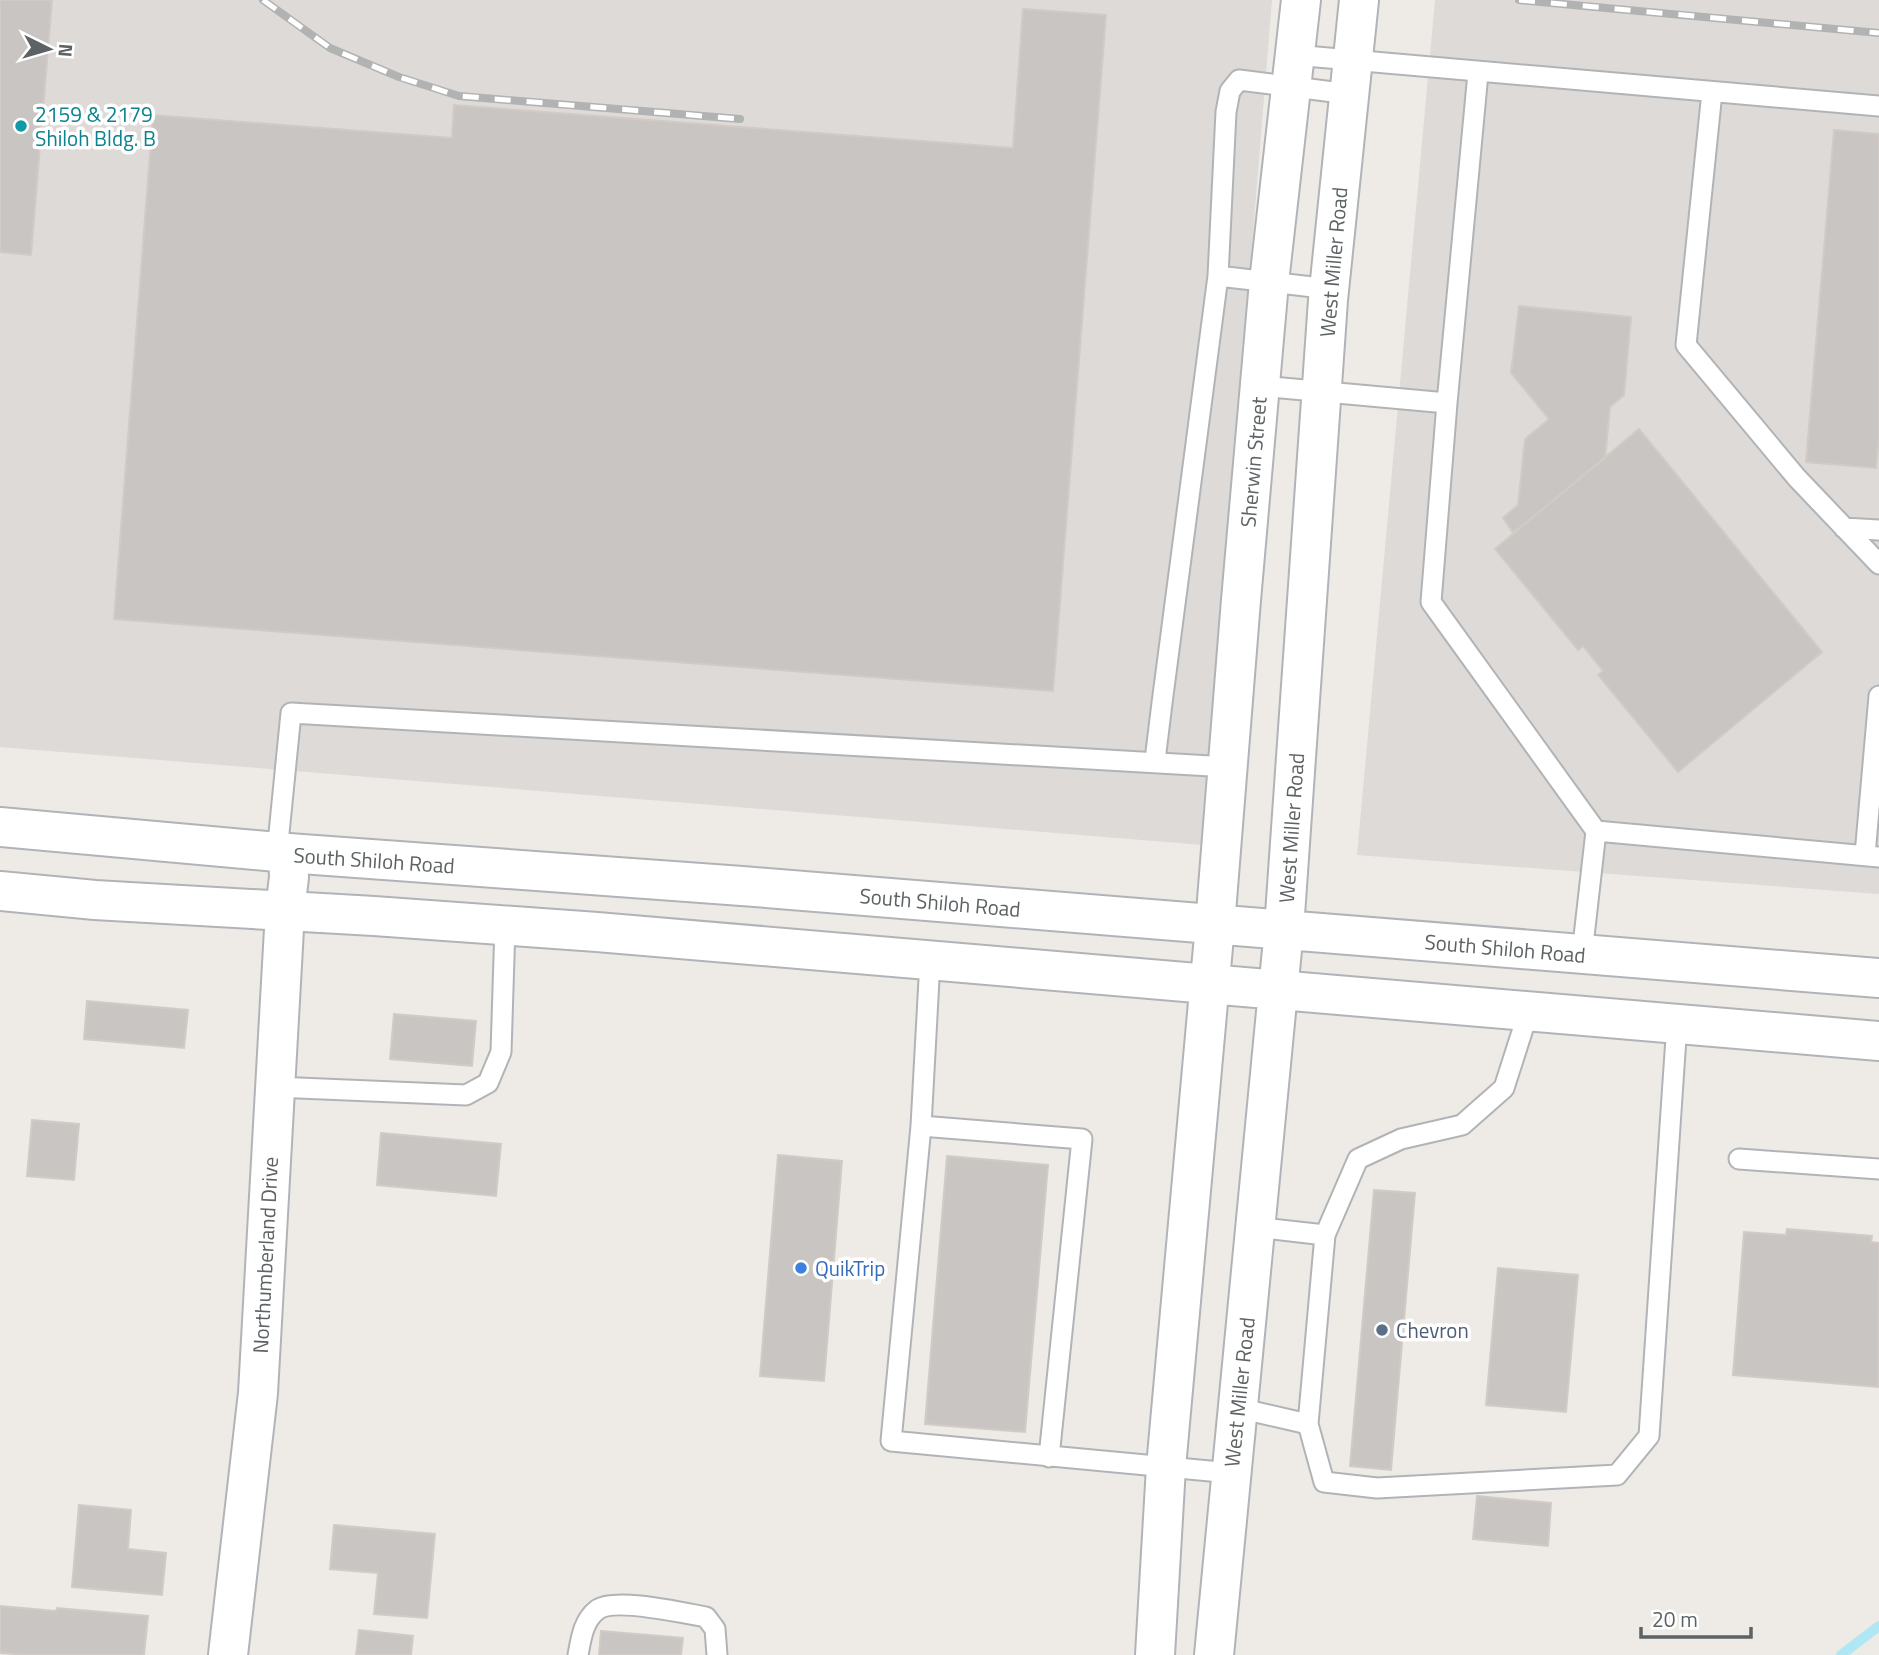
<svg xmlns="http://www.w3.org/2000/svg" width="1879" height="1655" font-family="'Titillium Web',sans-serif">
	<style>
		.industrial { fill: #dddad8 }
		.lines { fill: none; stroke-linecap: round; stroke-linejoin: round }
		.stream { stroke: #afe7f5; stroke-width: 10 }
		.building { fill: #c9c5c2; stroke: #d2cbc5; stroke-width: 2 }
		.service-casing { stroke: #b1b4b6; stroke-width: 23 }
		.minor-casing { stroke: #b1b4b6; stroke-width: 42 }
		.secondary-casing { stroke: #b0b4b7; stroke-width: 42 }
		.service { stroke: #fff; stroke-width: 19 }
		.minor { stroke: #fff; stroke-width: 38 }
		.secondary { stroke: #fff; stroke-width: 38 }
		.rail-casing { stroke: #b1b2b2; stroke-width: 8 }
		.rail { stroke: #fff; stroke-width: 5; stroke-dasharray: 16; stroke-linecap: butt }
		.culture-dot { fill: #0f9aa8; stroke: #fff; stroke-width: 2.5 }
		.shop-dot { fill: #3f7fe0; stroke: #fff; stroke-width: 2.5 }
		.service-dot { fill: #5c6f8a; stroke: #fff; stroke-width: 2.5 }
		.labels { text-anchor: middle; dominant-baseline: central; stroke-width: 7; stroke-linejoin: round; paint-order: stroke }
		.culture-label { font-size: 21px; fill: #0d838f; stroke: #fff; text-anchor: start }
		.street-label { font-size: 21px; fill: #5d6264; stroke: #fff }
		.shop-label { font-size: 21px; fill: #366cbe; stroke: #fff; text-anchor: start }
		.service-label { font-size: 21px; fill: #4e5e75; stroke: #fff; text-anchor: start }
	</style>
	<rect width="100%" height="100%" fill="#eeeae6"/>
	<path class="industrial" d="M0,0h1272l-69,845 -1203,-98z
		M1435,0h444v894l-522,-39z"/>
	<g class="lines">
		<path class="stream" d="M1841,1655l38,-29"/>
	</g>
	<path class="building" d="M0,0h52l-21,255 -31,-3z
		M1023,9l83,6 -53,676 -939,-72 39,-504 299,23 2,-33 559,43z
		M1834,130l45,4v303l-3,31 -70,-6z
		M1519,306l112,11 -7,78 -14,12 -5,51 -92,75 -10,-15 15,-13 7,-66 24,-20 -38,-46z
		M1639,429l183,223 -144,120 -80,-97 5,-4 -20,-25 -5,4 -83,-101z
		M87,1001l101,9 -4,38 -100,-9z
		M394,1014l82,7 -4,45 -82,-7z
		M32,1120l47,4 -5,56 -47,-4z
		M381,1133l120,11 -5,52 -119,-11z
		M778,1155l64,6 -18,220 -64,-5z
		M947,1156l101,9 -23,267 -100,-8z
		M1374,1190l41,3 -24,277 -41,-4z
		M1787,1229l85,7 -1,6 8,1 -1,144 -145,-12 11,-143 42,3z
		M1498,1268l80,7 -12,137 -80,-7z
		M1477,1496l74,7 -3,43 -75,-7z
		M79,1505l52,5 -3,39 38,4 -4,42 -90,-8z
		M334,1525l101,9 -8,84 -53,-4 4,-41 -48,-4z
		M0,1606l56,5 1,-3 91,8 -4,39h-118l-26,-2z
		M359,1630l54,6 -2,19h-55z
		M601,1631l82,7 -2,17h-82z"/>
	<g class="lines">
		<defs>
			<path id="service" d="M1294,55l585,51
				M1712,92l-26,253 111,133 82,86
				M1218,276l112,13
				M1260,386l187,17 -16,199 165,229
				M1447,403l31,-330
				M1844,528l35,2
				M1157,762l-1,-10 6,-49 56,-427 8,-164 4,-21 9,-11 110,14
				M277,853l14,-140 937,54
				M1865,855l14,-159
				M1582,954l14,-123 283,26
				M930,961l-9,165 -30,315 340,32
				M275,1087l191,8 22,-12 13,-31 4,-126
				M921,1126l161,13 -33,318
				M1739,1159l140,10
				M1255,1227l70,8 33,-76 43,-20 61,-14 42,-37 25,-78
				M1238,1408l70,16 16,58 53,6 240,-13 32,-39 28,-413
				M1308,1424l17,-189
				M578,1655c3,-16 5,-34 19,-45 17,-13 86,3 109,7l9,12 2,26"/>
			<path id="minor" d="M228,1655l30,-262 27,-482 4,-34 -1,-24"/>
			<path id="secondary" d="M0,827l288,26 454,33 1137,92
				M0,891l95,9 279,16 223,16 1282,109
				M1155,1655l11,-188 49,-542 26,-325 28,-318 32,-282
				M1214,1655l70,-726 44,-629 31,-300"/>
		</defs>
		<use href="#service" class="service-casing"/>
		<use href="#minor" class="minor-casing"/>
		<use href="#secondary" class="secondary-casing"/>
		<use href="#service" class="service"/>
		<use href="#minor" class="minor"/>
		<use href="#secondary" class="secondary"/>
		<defs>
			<path id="rail" d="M263,0l67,48 69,29 60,19 281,23
				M1519,0l360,33"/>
		</defs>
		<use href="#rail" class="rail-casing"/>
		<use href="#rail" class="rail"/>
	</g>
	<circle class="culture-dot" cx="21" cy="126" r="7"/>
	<circle class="shop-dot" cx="801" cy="1268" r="7"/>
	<circle class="service-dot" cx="1382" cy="1330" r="7"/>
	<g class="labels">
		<g class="culture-label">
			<text x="35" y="114">2159 &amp; 2179<tspan x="35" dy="24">Shiloh Bldg. B</tspan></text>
		</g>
		<g class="street-label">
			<text transform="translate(1333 262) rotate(-85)">West Miller Road</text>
			<text transform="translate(1253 462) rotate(-85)">Sherwin Street</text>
			<text transform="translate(1291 828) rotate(-86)">West Miller Road</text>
			<text transform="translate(374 860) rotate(4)">South Shiloh Road</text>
			<text transform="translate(940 902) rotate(5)">South Shiloh Road</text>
			<text transform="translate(1505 948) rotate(5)">South Shiloh Road</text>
			<text transform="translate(265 1255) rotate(-87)">Northumberland Drive</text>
			<text transform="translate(1239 1392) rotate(-84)">West Miller Road</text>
		</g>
		<g class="shop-label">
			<text x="815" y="1268">QuikTrip</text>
		</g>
		<g class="service-label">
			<text x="1396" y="1330">Chevron</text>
		</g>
	</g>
	<g transform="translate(49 49) rotate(95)" stroke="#ffffff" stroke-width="5" paint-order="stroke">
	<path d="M0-5L12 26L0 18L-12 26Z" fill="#5d6264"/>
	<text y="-10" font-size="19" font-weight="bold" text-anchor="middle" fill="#5d6264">N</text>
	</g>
	<path d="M1641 1627v10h110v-10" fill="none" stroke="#5d6264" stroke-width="3.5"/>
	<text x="1652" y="1627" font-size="21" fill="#5d6264" stroke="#ffffff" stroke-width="5" paint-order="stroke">20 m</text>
</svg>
